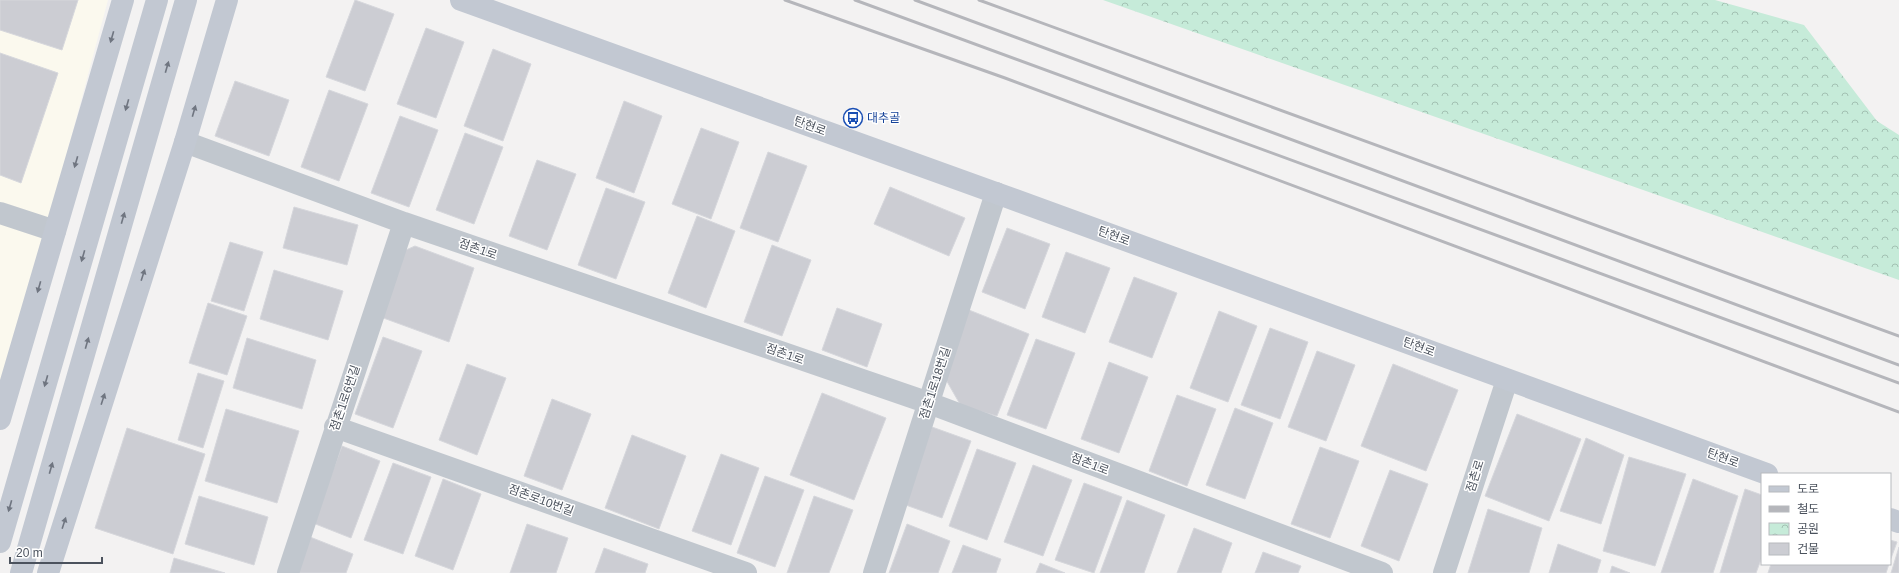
<svg xmlns="http://www.w3.org/2000/svg" width="1899" height="573" font-family="Arial,'Noto Sans KR',sans-serif">
	<style>
		.commercial { fill: #fbf9ee }
		.park { fill: url(#park-crowns) }
		.building { fill: #cccdd3; stroke: #d6d7dc }
		.lines { fill: none; stroke-linecap: round; stroke-linejoin: round }
		.street { stroke: #c1c7ce; stroke-width: 22 }
		.secondary { stroke: #c2c8d2; stroke-width: 22 }
		.rail { stroke: #b5b6bb; stroke-width: 3 }
		.oneway { fill: #6f7580 }
		.labels { text-anchor: middle; dominant-baseline: central; stroke-width: 3; stroke-linejoin: round; paint-order: stroke }
		.transit-label { font-size: 12px; fill: #164399; stroke: #fff; text-anchor: start }
		.street-label { font-size: 12px; fill: #4b525d; stroke: #fff }
	</style>
	<defs>
		<pattern id="park-crowns" width="20" height="18" patternUnits="userSpaceOnUse"><rect width="20" height="18" fill="#c6ebd9"/><path d="M2 6a3 3 0 1 1 6 0M12 15a3 3 0 1 1 6 0" fill="none" stroke="#a3c1b3"/></pattern>
	</defs>
	<rect width="100%" height="100%" fill="#f3f2f2"/>
	<path class="commercial" d="M0,0h108l-108,403z"/>
	<path class="park" d="M1103,0h612l89,25 73,96 22,14v145z"/>
	<path class="building" d="M0,0h78l-16,50 -62,-20z
		M355,0l39,14 -29,77 -39,-14z
		M426,28l38,14 -28,76 -39,-14z
		M493,49l38,15 -28,77 -39,-15z
		M0,53l58,20 -37,110 -21,-8z
		M235,81l54,19 -20,56 -54,-20z
		M329,90l39,14 -29,77 -38,-14z
		M624,101l38,15 -28,77 -38,-15z
		M400,116l38,14 -29,77 -38,-14z
		M701,128l38,14 -28,77 -39,-15z
		M465,133l38,14 -29,77 -38,-14z
		M768,152l39,14 -29,76 -38,-14z
		M537,160l39,14 -29,76 -38,-14z
		M890,187l75,31 -16,38 -75,-32z
		M606,188l39,14 -29,77 -38,-14z
		M294,207l64,18 -11,40 -64,-17z
		M697,216l38,15 -29,77 -38,-15z
		M1007,228l43,16 -25,65 -43,-17z
		M230,242l33,10 -19,59 -33,-10z
		M772,245l39,15 -29,76 -38,-14z
		M415,246l59,22 -25,74 -71,-26 19,-62z
		M1066,252l44,16 -25,65 -43,-16z
		M274,270l69,21 -15,49 -68,-21z
		M1134,277l43,16 -25,65 -43,-16z
		M208,303l39,13 -20,59 -38,-12z
		M837,308l45,16 -15,43 -45,-17z
		M969,310l60,24 -32,82 -36,-10 -16,-28z
		M1219,311l38,15 -29,76 -38,-14z
		M1270,328l38,14 -28,77 -39,-14z
		M383,337l39,14 -29,77 -38,-14z
		M247,338l69,22 -14,49 -69,-21z
		M1036,339l39,14 -29,76 -39,-14z
		M1317,351l38,14 -29,76 -38,-14z
		M1109,362l39,15 -29,76 -38,-14z
		M467,364l39,14 -29,77 -38,-15z
		M1393,364l65,26 -32,81 -65,-25z
		M198,373l26,8 -21,67 -25,-8z
		M822,393l64,25 -32,82 -64,-25z
		M1177,395l39,14 -29,77 -38,-15z
		M552,399l39,15 -29,76 -38,-14z
		M1235,408l38,15 -28,76 -39,-14z
		M226,409l73,22 -22,72 -72,-22z
		M1517,414l64,25 -32,82 -64,-25z
		M932,427l39,14 -29,77 -39,-14z
		M127,428l78,26 -32,100 -78,-26z
		M632,435l54,21 -27,73 -54,-21z
		M1586,438l38,17 -23,69 -41,-13z
		M342,446l38,15 -29,77 -38,-15z
		M1320,447l39,14 -29,77 -39,-14z
		M977,449l39,14 -29,77 -38,-14z
		M721,454l38,14 -28,77 -39,-14z
		M1629,457l57,17 -31,92 -52,-15z
		M393,463l38,14 -28,77 -39,-14z
		M1033,465l39,15 -29,76 -39,-14z
		M1390,470l38,14 -29,77 -38,-15z
		M765,476l39,14 -29,77 -38,-14z
		M443,479l38,15 -28,76 -38,-14z
		M1693,479l45,17 -25,77h-52z
		M1084,483l38,14 -28,76 -39,-13z
		M1745,489l17,6v62l-6,16h-36z
		M199,496l69,21 -14,48 -69,-21z
		M814,496l39,14 -24,63h-42z
		M1127,500l38,15 -21,58h-44z
		M1488,509l54,19 -13,45h-61z
		M527,524l41,14 -12,35h-46z
		M907,524l43,17 -12,32h-49z
		M1194,528l38,15 -11,30h-44z
		M310,537l43,17 -7,19h-50z
		M1890,540l7,2 -7,19z
		M1558,544l43,16 -4,13h-48z
		M963,545l38,14 -5,14h-44z
		M1899,547v26h-8z
		M604,548l44,16 -3,9h-50z
		M1263,552l38,14 -3,7h-43z
		M174,558l51,15h-55z
		M1040,563l25,10h-29z
		M1771,564h118l-3,9h-118z
		M1612,566l18,7h-20z"/>
	<g class="lines">
		<path class="street" d="M185,142l219,81 525,180 453,170
			M0,213l55,18
			M335,427l411,146
			M288,573l116,-350
			M874,573l122,-380
			M1444,573l63,-193"/>
		<path class="secondary" d="M461,0l535,193 771,281
			M0,419l123,-419
			M1890,519l9,3
			M0,542l157,-542
			M21,573l165,-573
			M48,573l137,-431 42,-142"/>
		<path class="rail" d="M785,0l220,78 894,334
			M855,0l1044,383
			M915,0l984,365
			M979,0l920,336"/>
	</g>
	<defs><path id="oneway-solid" d="M-6-.8H1V-3.2L6.5 0L1 3.2V.8H-6Z"/></defs>
	<g class="oneway">
		<use href="#oneway-solid" transform="translate(112 37) rotate(106)"/>
		<use href="#oneway-solid" transform="translate(167 67) rotate(-74)"/>
		<use href="#oneway-solid" transform="translate(127 105) rotate(106)"/>
		<use href="#oneway-solid" transform="translate(194 111) rotate(-74)"/>
		<use href="#oneway-solid" transform="translate(76 162) rotate(106)"/>
		<use href="#oneway-solid" transform="translate(123 218) rotate(-74)"/>
		<use href="#oneway-solid" transform="translate(83 256) rotate(106)"/>
		<use href="#oneway-solid" transform="translate(143 275) rotate(-72)"/>
		<use href="#oneway-solid" transform="translate(39 287) rotate(106)"/>
		<use href="#oneway-solid" transform="translate(87 343) rotate(-74)"/>
		<use href="#oneway-solid" transform="translate(46 381) rotate(106)"/>
		<use href="#oneway-solid" transform="translate(103 399) rotate(-72)"/>
		<use href="#oneway-solid" transform="translate(51 468) rotate(-74)"/>
		<use href="#oneway-solid" transform="translate(10 506) rotate(106)"/>
		<use href="#oneway-solid" transform="translate(64 523) rotate(-72)"/>
	</g>
	<defs>
		<symbol id="bus-ring" viewBox="-11 -11 22 22"><circle r="9.5" fill="#fff" stroke="#1a4fb4" stroke-width="1.5"/><path d="M-5-6H5V4H4V6H2V4H-2V6H-4V4H-5ZM-3.5-4V0h7V-4ZM-3.5 1.2v1.5H-2V1.2ZM2 1.2v1.5H3.5V1.2Z" fill="#1a4fb4"/></symbol>
	</defs>
	<g fill-rule="evenodd">
		<use href="#bus-ring" x="842" y="107" width="22" height="22"/>
	</g>
	<g class="labels">
		<g class="transit-label">
			<text x="867" y="118">대추골</text>
		</g>
		<g class="street-label">
			<text transform="translate(810 126) rotate(20)">탄현로</text>
			<text transform="translate(1114 236) rotate(20)">탄현로</text>
			<text transform="translate(478 249) rotate(19)">점촌1로</text>
			<text transform="translate(1419 347) rotate(20)">탄현로</text>
			<text transform="translate(785 354) rotate(19)">점촌1로</text>
			<text transform="translate(935 383) rotate(-72)">점촌1로18번길</text>
			<text transform="translate(345 398) rotate(-71)">점촌1로6번길</text>
			<text transform="translate(1723 458) rotate(20)">탄현로</text>
			<text transform="translate(1090 464) rotate(21)">점촌1로</text>
			<text transform="translate(1475 476) rotate(-72)">점촌로</text>
			<text transform="translate(541 500) rotate(20)">점촌로10번길</text>
		</g>
	</g>
	<rect x="1761" y="473" width="130" height="92" fill="#ffffff" stroke="#b7babe"/>
	<rect x="1769" y="486" width="20" height="6" fill="#c2c8d2" stroke="#b7babe"/>
	<text x="1797" y="493" font-size="12" fill="#4b525d">도로</text>
	<rect x="1769" y="506" width="20" height="6" fill="#b5b6bb" stroke="#b7babe"/>
	<text x="1797" y="513" font-size="12" fill="#4b525d">철도</text>
	<rect x="1769" y="523" width="20" height="12" fill="url(#park-crowns)" stroke="#b7babe"/>
	<text x="1797" y="533" font-size="12" fill="#4b525d">공원</text>
	<rect x="1769" y="543" width="20" height="12" fill="#cccdd3" stroke="#b7babe"/>
	<text x="1797" y="553" font-size="12" fill="#4b525d">건물</text>
	<path d="M10 557v6h92v-6" fill="none" stroke="#4b525d" stroke-width="2"/>
	<text x="16" y="557" font-size="12" fill="#4b525d" stroke="#ffffff" stroke-width="3" paint-order="stroke">20 m</text>
</svg>
